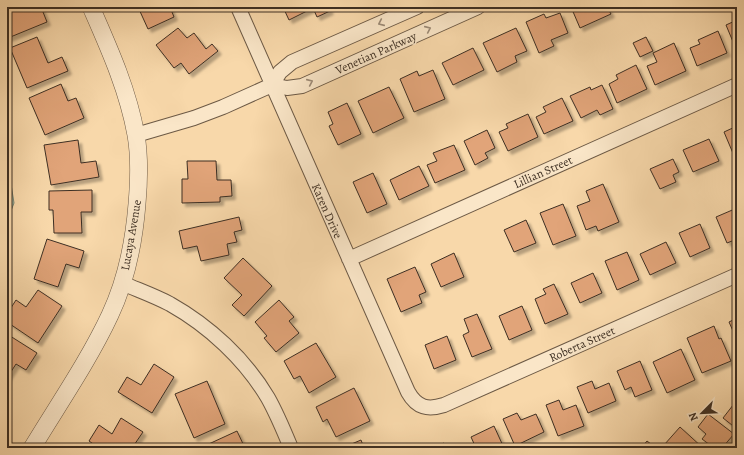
<svg xmlns="http://www.w3.org/2000/svg" width="744" height="455" font-family="Alegreya,serif">
	<style>
		.water { fill: #9fbba4; stroke: #788370 }
		.building { fill: #e1a479; stroke: #3d2f23; filter: url(#shadow) }
		.lines { fill: none; stroke-linecap: round; stroke-linejoin: round }
		.minor-casing { stroke: #6c5945; stroke-width: 16 }
		.tertiary-casing { stroke: #6c5945; stroke-width: 18 }
		.minor { stroke: #fae6c8; stroke-width: 14 }
		.tertiary { stroke: #fae6c8; stroke-width: 17 }
		.oneway { stroke: #9c8a76 }
		.labels { text-anchor: middle; dominant-baseline: central; stroke-width: 3; stroke-linejoin: round; paint-order: stroke }
		.street-label { font-size: 12px; fill: #3d2f23; stroke: #fae6c8 }
	</style>
	<defs>
		<filter id="shadow"><feDropShadow dx="3.5" dy="3.5" stdDeviation="1" flood-color="#0004"/></filter>
	</defs>
	<rect width="100%" height="100%" fill="#f8d8aa"/>
	<filter id="stains"><feTurbulence type="fractalNoise" baseFrequency=".005" numOctaves="4"/><feColorMatrix values="0 0 0 0 .2 0 0 0 0 .09 0 0 0 0 .02 0 0 0 .5 -.17"/></filter>
	<radialGradient id="worn" r=".72"><stop offset=".6" stop-color="#630" stop-opacity="0"/><stop offset="1" stop-color="#630" stop-opacity=".3"/></radialGradient>
	<path class="water" d="M7,159l7,44 -7,18z"/>
	<path class="building" d="M7,7h24l1,2 9,-2 6,15 -39,16 -1,-3z
		M138,7h32l4,10 -26,12z
		M283,7h45l2,4 -13,6 -4,-9 -24,12z
		M571,7h36l4,7 -31,14z
		M560,13l8,20 -17,7 3,6 -15,7 -13,-31 18,-8 2,4z
		M737,20v29h-1l-10,-24z
		M178,28l9,10 7,-5 12,16 6,-5 6,7 -29,23 -8,-11 -7,5 -18,-23z
		M516,28l11,23 -12,5 2,6 -20,10 -14,-29z
		M718,31l9,22 -30,13 -7,-18 10,-4 -2,-4z
		M37,37l11,26 14,-6 6,14 -41,17 -17,-40z
		M646,37l7,14 -13,6 -7,-14z
		M674,43l12,28 -31,14 -8,-19 10,-4 -4,-9z
		M473,48l11,22 -31,15 -11,-22z
		M636,65l11,24 -30,14 -8,-19 9,-5 -2,-4z
		M433,70l12,29 -31,13 -14,-33 17,-8 2,5z
		M61,84l7,17 8,-3 8,20 -39,17 -16,-37z
		M602,85l11,24 -13,6 -3,-5 -16,8 -11,-22 20,-9 1,3z
		M389,87l15,31 -31,15 -15,-32z
		M562,98l11,23 -29,13 -8,-17 10,-5 -3,-5z
		M347,103l14,31 -23,11 -9,-19 4,-2 -5,-12z
		M528,114l10,23 -30,14 -9,-19 9,-4 -2,-4z
		M737,126v31l-2,1 -11,-26z
		M487,130l8,18 -10,5 3,5 -13,7 -11,-24z
		M709,139l10,22 -26,11 -10,-22z
		M78,140l3,23 15,-2 3,16 -48,8 -7,-40z
		M454,145l11,25 -30,13 -8,-18 10,-4 -4,-8z
		M673,159l6,13 -6,3 3,7 -16,7 -10,-20z
		M187,161h29l1,19h14l1,16 -12,1v5l-38,1v-24h6z
		M419,166l10,20 -30,14 -9,-20z
		M373,173l14,31 -20,9 -14,-31z
		M603,184l16,38 -21,9 -2,-5 -10,4 -9,-24 13,-5 -4,-10z
		M92,190v22h-11l1,21h-28l-1,-23h-4v-19z
		M563,204l13,32 -23,9 -13,-32z
		M737,208v31l-10,4 -11,-26z
		M239,217l3,13 -8,2 3,10 -10,2 2,11 -28,6 -4,-15 -14,3 -4,-18z
		M526,220l10,23 -22,9 -10,-22z
		M700,224l10,24 -20,9 -11,-24z
		M47,239l37,12 -5,17 -13,-4 -8,23 -24,-8z
		M666,242l10,21 -26,12 -10,-21z
		M627,252l12,28 -22,10 -12,-29z
		M454,253l10,24 -23,10 -10,-23z
		M243,258l29,28 -28,30 -12,-11 10,-10 -18,-17z
		M415,267l11,25 -7,3 3,8 -21,9 -14,-33z
		M593,273l9,20 -22,10 -9,-20z
		M554,284l14,30 -23,10 -10,-25 11,-5 -3,-5z
		M38,290l24,16 -24,37 -31,-21v-8l9,-14 10,7z
		M279,300l15,17 -5,4 10,12 -23,19 -12,-14 3,-2 -12,-14z
		M522,306l10,24 -23,10 -10,-24z
		M477,314l15,35 -20,8 -9,-22 6,-3 -5,-13z
		M737,318v22l-8,-18z
		M714,326l5,13 2,-1 10,23 -29,12 -15,-35z
		M7,334l30,19 -11,17 -10,-6 -9,14z
		M447,336l9,24 -22,9 -9,-24z
		M316,343l20,34 -27,16 -9,-17 -6,3 -10,-18z
		M681,349l14,31 -28,13 -14,-31z
		M640,361l12,29 -17,7 -4,-10 -6,3 -8,-19z
		M154,364l20,13 -22,36 -34,-21 9,-15 14,8z
		M207,381l18,43 -31,14 -19,-44z
		M592,381l3,8 14,-6 7,18 -28,12 -11,-26z
		M354,388l16,33 -34,16 -9,-18 -4,3 -7,-15z
		M559,400l4,10 13,-5 8,21 -26,10 -12,-31z
		M737,400v29l-14,-11z
		M517,413l4,7 15,-6 8,18 -29,14 -12,-27z
		M708,414l26,20 -12,14h-8l-12,-9 4,-5 -8,-7z
		M121,418l22,14 -11,16h-33l-10,-7 10,-16 13,9z
		M494,426l10,22h-28l-5,-11z
		M680,427l23,21h-36l-3,-3z
		M237,431l8,17h-45z
		M361,440l3,8h-22z
		M647,441l9,7h-15z
		M444,443l2,5h-13z"/>
	<g class="lines">
		<defs>
			<path id="minor" d="M238,7l170,385c9,16 20,18 36,13l293,-130
				M272,85l8,-13 12,-10 125,-55
				M136,135l58,-17 29,-11 49,-22 15,3 15,-2 176,-79
				M349,259l388,-174
				M122,283c16,7 33,13 48,21 39,22 75,55 98,94 9,16 16,33 23,50"/>
			<path id="tertiary" d="M32,448c26,-43 57,-88 78,-133 16,-34 24,-73 27,-111 2,-23 3,-46 -1,-69 -8,-45 -27,-87 -45,-128"/>
		</defs>
		<use href="#minor" class="minor-casing"/>
		<use href="#tertiary" class="tertiary-casing"/>
		<use href="#minor" class="minor"/>
		<use href="#tertiary" class="tertiary"/>
	</g>
	<defs><path id="oneway-chevron" d="M-2-3.5L2.5 0L-2 3.5" fill="none" stroke-width="1.6" stroke-linecap="round" stroke-linejoin="round"/></defs>
	<g class="oneway">
		<use href="#oneway-chevron" transform="translate(381 23) rotate(156)"/>
		<use href="#oneway-chevron" transform="translate(428 29) rotate(-24)"/>
		<use href="#oneway-chevron" transform="translate(310 82) rotate(-24)"/>
	</g>
	<g class="labels">
		<g class="street-label">
			<text transform="translate(376 53) rotate(-24)">Venetian Parkway</text>
			<text transform="translate(543 172) rotate(-24)">Lillian Street</text>
			<text transform="translate(327 211) rotate(66)">Karen Drive</text>
			<text transform="translate(131 235) rotate(-80)">Lucaya Avenue</text>
			<text transform="translate(582 344) rotate(-24)">Roberta Street</text>
		</g>
	</g>
	<rect width="744" height="455" fill="none" stroke="#f8d8aa" stroke-width="24"/>
	<rect x="8" y="8" width="728" height="439" fill="none" stroke="#3d2f23" stroke-width="2"/>
	<rect x="12" y="12" width="720" height="431" fill="none" stroke="#3d2f23"/>
	<g transform="translate(702 413) rotate(246)" stroke="#fae6c8" stroke-width="3" paint-order="stroke">
	<path d="M0-3L7 15L0 10L-7 15Z" fill="#3d2f23"/>
	<text y="-6" font-size="11" font-weight="bold" text-anchor="middle" fill="#3d2f23">N</text>
	</g>
	<rect width="100%" height="100%" filter="url(#stains)"/>
	<rect width="100%" height="100%" fill="url(#worn)"/>
</svg>
